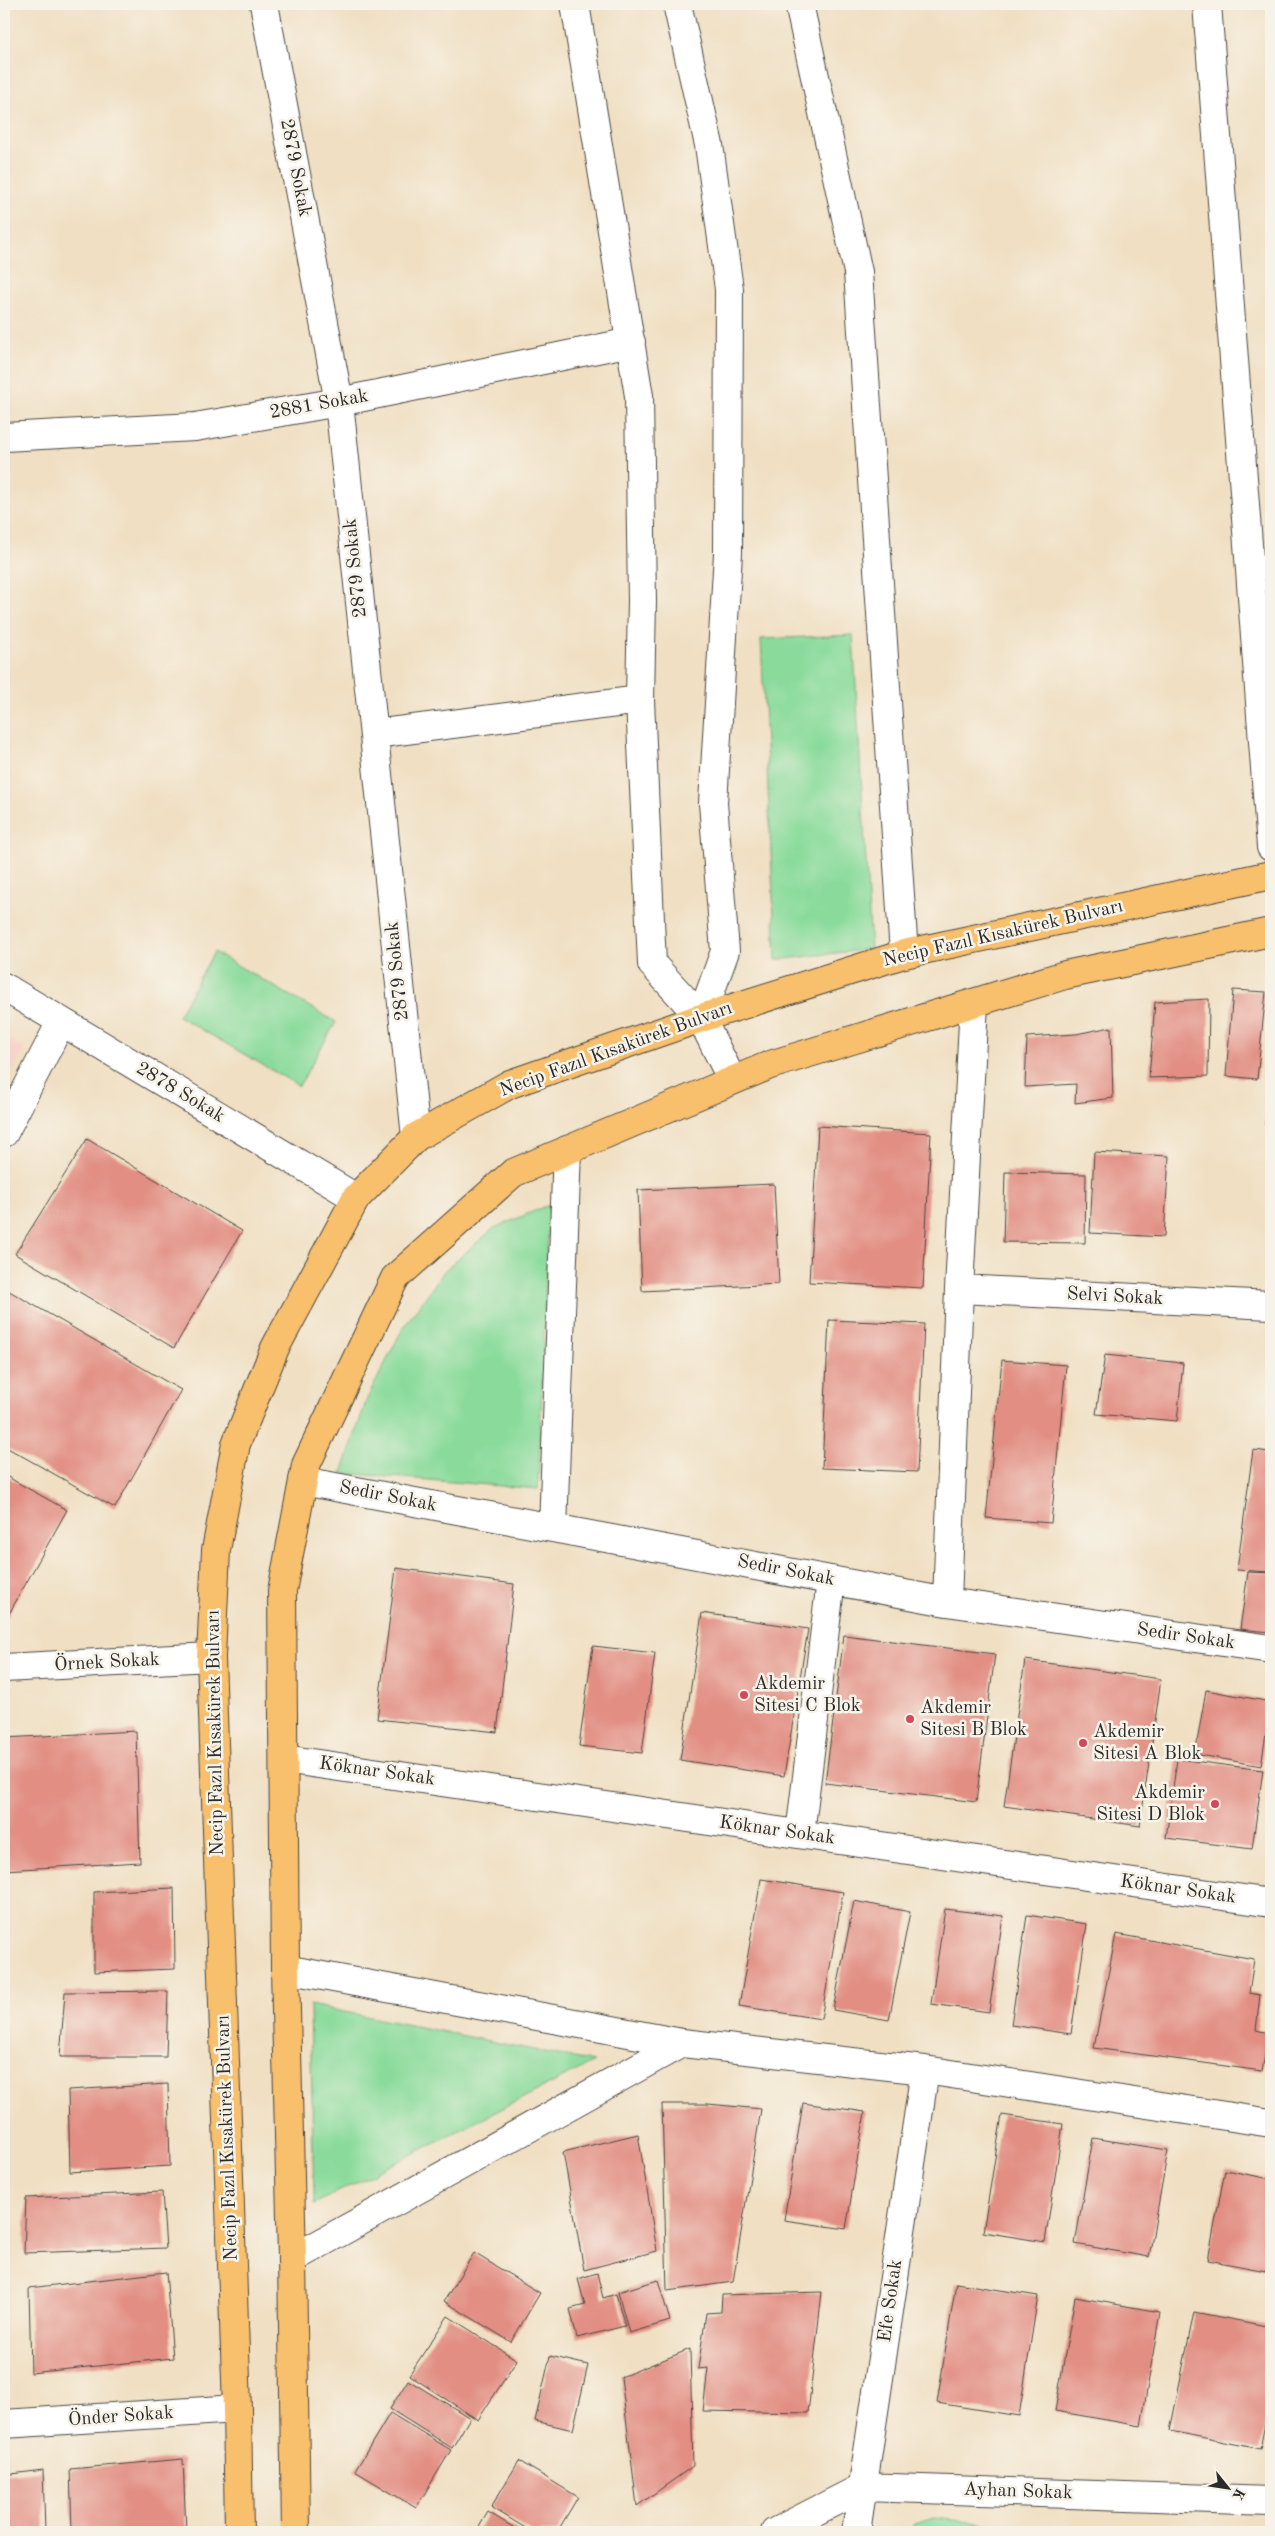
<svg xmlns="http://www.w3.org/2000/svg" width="1275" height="2536" font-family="'Old Standard TT',serif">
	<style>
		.built { fill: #f7d1c8 }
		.green { fill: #8adb9b; stroke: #5a8363 }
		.building { fill: #e28e83 }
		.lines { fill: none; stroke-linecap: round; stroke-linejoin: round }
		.minor-casing { stroke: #494642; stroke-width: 30 }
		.major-casing { stroke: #494642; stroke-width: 30 }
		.minor { stroke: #fff; stroke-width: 28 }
		.major { stroke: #f8bf6c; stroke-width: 28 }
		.poi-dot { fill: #d1495b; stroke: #f7f3e8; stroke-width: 2 }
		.labels { text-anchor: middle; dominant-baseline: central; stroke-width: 5; stroke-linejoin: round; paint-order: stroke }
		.street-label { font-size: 19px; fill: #2b2b2b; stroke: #f7f3e8 }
		.poi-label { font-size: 19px; fill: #2b2b2b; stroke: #f7f3e8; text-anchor: start }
	</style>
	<rect width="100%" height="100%" fill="#f7f3e8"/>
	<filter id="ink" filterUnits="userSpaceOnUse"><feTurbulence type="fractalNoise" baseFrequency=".02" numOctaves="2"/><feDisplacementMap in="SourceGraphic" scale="10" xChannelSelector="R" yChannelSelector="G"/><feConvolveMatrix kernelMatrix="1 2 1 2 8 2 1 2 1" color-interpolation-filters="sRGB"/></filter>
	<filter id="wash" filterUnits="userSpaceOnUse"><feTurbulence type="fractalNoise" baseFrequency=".0096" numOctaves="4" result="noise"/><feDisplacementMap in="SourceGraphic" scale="20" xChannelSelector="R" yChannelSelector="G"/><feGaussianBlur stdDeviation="1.12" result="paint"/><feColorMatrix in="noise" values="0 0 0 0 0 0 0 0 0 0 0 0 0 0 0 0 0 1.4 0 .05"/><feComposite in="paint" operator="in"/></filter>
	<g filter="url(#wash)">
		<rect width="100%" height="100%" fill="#f0dfc2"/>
		<path class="built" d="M4,1036l20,13 -20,38z"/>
		<path class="green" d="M853,635l18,314 -95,11 -15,-321z
			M214,952l122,70 -37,64 -121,-70z
			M549,1205l-11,284 -196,-16 25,-74 36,-71 42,-58 49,-42z
			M310,2005l284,57 -280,142z
			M933,2518l105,11 74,3h-205l8,-8z"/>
		<g id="blocks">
			<path class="building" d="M1233,990l33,2 -9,87 -31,-3z
				M1209,999l-1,77 -59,2 6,-76z
				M1111,1027l2,71 -38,5 1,-19 -51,3 2,-50 49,-3z
				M1270,1066h1v59h-6z
				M818,1126l113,7 -8,155 -114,-6z
				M87,1139l155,92 -68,117 -159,-94z
				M1094,1152l75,4 -5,81 -74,-4z
				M1005,1172l81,2 -1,69 -82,-1z
				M774,1184l5,100 -137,7 -4,-101z
				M4,1288l177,102 -66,118 -111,-62z
				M829,1320l95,4 -7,148 -95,-4z
				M1105,1355l78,8 -6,58 -81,-7z
				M1002,1360l64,5 -15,158 -65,-5z
				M1253,1450l18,2v120l-34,-2z
				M4,1475l63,35 -61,109 -2,-1z
				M396,1568l118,16 -17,148 -120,-13z
				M1248,1572l23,1v59l-31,-3z
				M702,1613l106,16 -24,147 -104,-16z
				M844,1635l151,19 -19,148 -151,-19z
				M593,1646l62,7 -13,100 -63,-7z
				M1025,1660l136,19 -21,147 -136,-20z
				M1206,1690l65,12 -10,64 -66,-12z
				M136,1731l4,131 -136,8v-132z
				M1177,1759l86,11 -11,79 -86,-11z
				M761,1879l82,13 -22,127 -82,-13z
				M174,1888l1,81 -81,3v-80z
				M854,1901l56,11 -21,108 -56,-10z
				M945,1909l58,7 -14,96 -58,-8z
				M1027,1915l60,9 -16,110 -60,-9z
				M1116,1934l138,25 -5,34 11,2 -4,35 13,3 -7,38 -168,-23z
				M168,1991l-2,66h-106l5,-65z
				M168,2084l2,82 -100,6 -2,-82z
				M803,2103l62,9 -19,117 -62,-9z
				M662,2104h46l53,5 -28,173 -66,9z
				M1002,2115l61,9 -18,118 -62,-10z
				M638,2134l19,117 -73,19 -21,-118z
				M1093,2138l75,12 -19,107 -74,-13z
				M1225,2170l46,9v63l-5,29 -58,-11z
				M162,2192l4,56 -142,5 2,-55z
				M474,2253l66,40 -29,49 -67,-41z
				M166,2272l7,86 -142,15 -2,-85z
				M597,2273l6,25 13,-4 9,32 -48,12 -7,-29 15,-4 -7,-26z
				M658,2280l12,41 -41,12 -11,-41z
				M956,2283l82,13 -19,120 -82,-13z
				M822,2292l-14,121 -105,-2 5,-43 -10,1 8,-56 15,-1 1,-17z
				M1075,2297l85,15 -19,114 -86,-15z
				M1194,2312l77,15v67l-11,55 -90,-18z
				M448,2316l69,44 -39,60 -69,-45z
				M690,2349l3,117 -56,40 -16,-129z
				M550,2356l38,9 -15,65 -38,-9z
				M408,2380l62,38 -18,30 -62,-39z
				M390,2413l61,37 -35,58 -61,-37z
				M183,2459l3,73h-114l-2,-63z
				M519,2461l59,36 -21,35h-25l-41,-25z
				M43,2470l2,62h-41v-57z
				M488,2512l33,20h-45z"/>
		</g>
	</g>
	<g filter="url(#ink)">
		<use href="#blocks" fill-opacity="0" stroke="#494642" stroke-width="1"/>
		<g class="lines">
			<defs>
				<path id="minor" d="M264,4l75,398 77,735
					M575,4l64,392 3,205 -2,99 12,264 49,54 31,62
					M677,4l32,141 20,144 -1,264 -15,250 12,148 -24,67
					M799,4l59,268 46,682
					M1207,4l64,843
					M4,437l191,-10 144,-25 292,-60
					M374,734l266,-34
					M4,987l352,211
					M4,1133l57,-111
					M959,1289l312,16
					M303,1481l644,121 324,47
					M553,1528l14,-378
					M947,1602l12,-313 15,-286
					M4,1668l207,-11
					M284,1759l987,144
					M800,1834l31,-254
					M285,1969l397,74 243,27 346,53
					M292,2259l390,-216
					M4,2424l233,-15
					M775,2532l88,-45 408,14
					M856,2532l69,-462"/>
				<path id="major" d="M239,2532l-2,-123 -26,-752 5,-107 20,-106 39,-96 81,-150 60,-61 94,-53 191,-66 203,-64 367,-79
					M296,2532l-4,-273 -7,-290 -3,-378 24,-126 89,-187 118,-105 257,-108 295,-90 206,-43"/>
			</defs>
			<use href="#minor" class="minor-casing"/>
			<use href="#major" class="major-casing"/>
			<use href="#minor" class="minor"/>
			<use href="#major" class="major"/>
		</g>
	</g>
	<g class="poi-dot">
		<circle cx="744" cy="1695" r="5"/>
		<circle cx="910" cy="1719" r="5"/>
		<circle cx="1083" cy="1743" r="5"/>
		<circle cx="1215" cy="1804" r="5"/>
	</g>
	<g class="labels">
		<g class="street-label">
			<text transform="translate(295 168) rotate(79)">2879 Sokak</text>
			<text transform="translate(319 405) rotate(-10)">2881 Sokak</text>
			<text transform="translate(356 568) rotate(-96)">2879 Sokak</text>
			<text transform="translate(1003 934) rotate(-13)">Necip Fazıl Kısakürek Bulvarı</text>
			<text transform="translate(398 971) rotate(-96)">2879 Sokak</text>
			<text transform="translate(616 1050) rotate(-20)">Necip Fazıl Kısakürek Bulvarı</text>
			<text transform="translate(180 1093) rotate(31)">2878 Sokak</text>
			<text transform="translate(1115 1297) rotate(3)">Selvi Sokak</text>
			<text transform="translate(388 1497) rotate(11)">Sedir Sokak</text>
			<text transform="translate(786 1571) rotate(11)">Sedir Sokak</text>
			<text transform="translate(1186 1637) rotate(8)">Sedir Sokak</text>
			<text transform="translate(107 1663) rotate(-3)">Örnek Sokak</text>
			<text transform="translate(216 1733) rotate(-91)">Necip Fazıl Kısakürek Bulvarı</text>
			<text transform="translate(377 1772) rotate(8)">Köknar Sokak</text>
			<text transform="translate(777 1831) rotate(8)">Köknar Sokak</text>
			<text transform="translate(1178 1890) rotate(8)">Köknar Sokak</text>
			<text transform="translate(228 2138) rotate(-92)">Necip Fazıl Kısakürek Bulvarı</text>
			<text transform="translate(891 2301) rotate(-82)">Efe Sokak</text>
			<text transform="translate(121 2417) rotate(-4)">Önder Sokak</text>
			<text transform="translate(1018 2492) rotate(2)">Ayhan Sokak</text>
		</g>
		<g class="poi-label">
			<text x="754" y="1684">Akdemir<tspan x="754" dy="22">Sitesi C Blok</tspan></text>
			<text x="920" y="1708">Akdemir<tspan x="920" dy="22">Sitesi B Blok</tspan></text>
			<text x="1093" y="1732">Akdemir<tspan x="1093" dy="22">Sitesi A Blok</tspan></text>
			<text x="1205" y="1793" text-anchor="end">Akdemir<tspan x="1205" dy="22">Sitesi D Blok</tspan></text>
		</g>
	</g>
	<rect width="1275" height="2536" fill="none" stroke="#f7f3e8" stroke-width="20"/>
	<g transform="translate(1228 2488) rotate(120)" stroke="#f7f3e8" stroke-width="4" paint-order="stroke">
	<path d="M0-4L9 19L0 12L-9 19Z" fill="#2b2b2b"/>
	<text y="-8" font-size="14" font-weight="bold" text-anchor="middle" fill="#2b2b2b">K</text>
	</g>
</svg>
